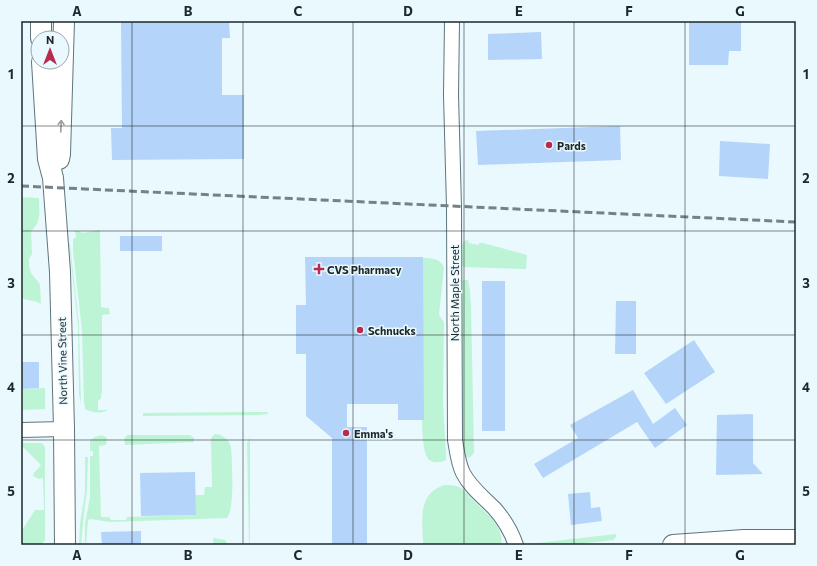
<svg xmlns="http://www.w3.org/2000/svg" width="817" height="566" font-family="Commissioner,sans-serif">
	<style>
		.green { fill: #bef4d6 }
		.building { fill: #b4d5f9 }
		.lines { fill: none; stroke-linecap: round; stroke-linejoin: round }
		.street-casing { stroke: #5e757d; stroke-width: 16 }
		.secondary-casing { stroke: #5e757d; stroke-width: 22 }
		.street { stroke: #fff; stroke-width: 14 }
		.secondary { stroke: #fff; stroke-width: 20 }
		.rail { stroke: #758185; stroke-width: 3; stroke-dasharray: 8 4; stroke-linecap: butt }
		.oneway { stroke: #999e9f }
		.grid { fill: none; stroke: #1d272a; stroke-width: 1; stroke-opacity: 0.55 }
		.poi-dot { fill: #ba294f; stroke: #e9f9fe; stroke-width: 1.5 }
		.labels { text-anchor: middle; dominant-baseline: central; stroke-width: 3; stroke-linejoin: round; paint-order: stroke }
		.poi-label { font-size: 11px; font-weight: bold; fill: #1d272a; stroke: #e9f9fe; text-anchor: start }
		.street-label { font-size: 11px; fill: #1d272a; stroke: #e9f9fe }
		.neatline { fill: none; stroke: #1d272a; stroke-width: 1.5 }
		.grid-label { font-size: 13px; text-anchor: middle; font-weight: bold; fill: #1d272a }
	</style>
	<rect width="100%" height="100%" fill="#e9f9fe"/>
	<path class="green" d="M21,197l18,1c0,15 3,23 -8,33l1,23 -3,5v7l2,7 9,11 1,20c-7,-5 -14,-2 -20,-7z
		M100,230l1,77 8,1 1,6 -8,1v78l-1,1v5l-3,1v10h10c-7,4 -16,3 -23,-1l-1,-8 -2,-70 -9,-80v-12l3,-2 -1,-6h4l3,2z
		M468,240l1,3 10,2v-2h4l44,12 -1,14 -62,-2 -3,-2 -1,-16 4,-8z
		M69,244h1l9,80 2,79 -2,-8 -1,-69z
		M423,258c9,0 16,0 21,9l-5,48 5,7 -1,79 3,54v5c-6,3 -16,4 -19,-3 -6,-10 -5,-48 -5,-61 1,-46 1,-92 1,-138z
		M463,280h5l2,11 1,15 3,147 -5,5 -7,-3 -1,-21 1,-84 -2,-68z
		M45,388v21l-24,1v-21z
		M267,412l1,2 -9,1 -116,1v-3z
		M215,434c8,1 14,5 16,13 1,15 4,61 -4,71l-117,4 -20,-3 -2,1 -2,25h-1v-21l5,-27v-41h3v-5h-3v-10c4,-5 12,-8 17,-3l-1,7 -7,1 2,71h8l2,3h15l1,-3 69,-2 -1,-20h9l1,-8h7l-1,-49z
		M127,435h63l4,3v4l-69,3 -1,-6z
		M250,438v107h-1l-2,-102z
		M21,443h21l3,4v93l-4,5h-19l-1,-1v-12l12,-19 2,-3h9l-1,-32 -4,1 -6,-3 1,-3 7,-8 -18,-18 -2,1z
		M85,457h3l-1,32 -4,34 -2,22h-2l1,-21 5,-32z
		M444,485c5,0 10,0 15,2 7,4 11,10 16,15 11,11 30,25 26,43h-78c0,-24 -7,-50 21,-60z
		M616,534v3l-3,3 -43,5 -41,-1z
		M213,538l12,2 2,3v2h-13z"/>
	<path class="building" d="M229,21l1,17h-8v57h22v64l-132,1 -1,-32h11l-1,-106z
		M689,21h52v30h-12l-1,14h-39z
		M541,32l1,27 -54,1v-26z
		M620,126l1,34 -143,5 -2,-34z
		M720,141l50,3 -2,35 -49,-3z
		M120,236h42v15h-42z
		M305,257h118l1,163h-26v-16h-51v23h20v118h-35v-107l-26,-22v-62h-10v-49h10z
		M482,281h23v150h-23z
		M616,301h20v53h-21z
		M694,340l21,32 -49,32 -22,-31z
		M21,362h18v26l-18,1z
		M633,390l20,34 22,-16 12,17 -32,23 -18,-26 -94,56 -9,-14 44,-26 -8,-13z
		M753,414v49l10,11 -47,1 1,-60z
		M195,472l1,43 -55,1 -1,-43z
		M590,492l1,16 9,-1 2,14 -31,4 -3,-31z
		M141,531v13l-39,1 -1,-13z"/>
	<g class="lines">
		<defs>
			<path id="street" d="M452,21l-1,74 3,112 1,233c2,11 3,23 8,33 7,14 20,24 31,35 10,11 17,23 22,37
				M21,430l43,-1"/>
			<path id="secondary" d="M41,38v-17
				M42,62l6,97 5,19 7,94 4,157 1,116
				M59,159l1,-5 4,-133
				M673,545l71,-5h52"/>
		</defs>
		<use href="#street" class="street-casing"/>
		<use href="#secondary" class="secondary-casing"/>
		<use href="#street" class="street"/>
		<use href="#secondary" class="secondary"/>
		<path class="rail" d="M21,186l775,36"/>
	</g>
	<defs><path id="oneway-shaft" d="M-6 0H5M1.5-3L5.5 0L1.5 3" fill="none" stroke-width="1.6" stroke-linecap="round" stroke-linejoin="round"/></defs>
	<use class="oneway" href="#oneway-shaft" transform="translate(61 126) rotate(-88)"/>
	<path class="grid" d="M132,21v524M243,21v524M353,21v524M464,21v524M574,21v524M685,21v524M21,126h775M21,231h775M21,335h775M21,440h775"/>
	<g class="poi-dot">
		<circle cx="549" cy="145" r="4"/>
		<path d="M317 263h4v4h4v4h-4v4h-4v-4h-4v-4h4z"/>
		<circle cx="360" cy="330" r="4"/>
		<circle cx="346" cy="433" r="4"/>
	</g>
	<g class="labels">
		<g class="poi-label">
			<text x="557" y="145">Pards</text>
			<text x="327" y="269">CVS Pharmacy</text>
			<text x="368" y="330">Schnucks</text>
			<text x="354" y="433">Emma's</text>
		</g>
		<g class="street-label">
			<text transform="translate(454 293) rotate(-90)">North Maple Street</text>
			<text transform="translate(62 361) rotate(-91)">North Vine Street</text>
		</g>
	</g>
	<rect width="817" height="566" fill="none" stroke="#e9f9fe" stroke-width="44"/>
	<g transform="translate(50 50)"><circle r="19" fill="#e9f9fe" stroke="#97a5a9"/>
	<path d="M0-3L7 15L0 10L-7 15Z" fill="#ba294f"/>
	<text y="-6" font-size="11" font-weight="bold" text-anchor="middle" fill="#1d272a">N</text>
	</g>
	<rect x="22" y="22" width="773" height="522" class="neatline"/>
	<g class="grid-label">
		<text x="77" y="16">A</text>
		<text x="188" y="16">B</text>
		<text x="298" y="16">C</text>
		<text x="408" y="16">D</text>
		<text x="519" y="16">E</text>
		<text x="629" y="16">F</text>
		<text x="740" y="16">G</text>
		<text x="11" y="79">1</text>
		<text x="806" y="79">1</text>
		<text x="11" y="183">2</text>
		<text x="806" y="183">2</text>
		<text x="11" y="288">3</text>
		<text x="806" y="288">3</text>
		<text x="11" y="392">4</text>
		<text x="806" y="392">4</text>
		<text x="11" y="496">5</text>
		<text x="806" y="496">5</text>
		<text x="77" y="560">A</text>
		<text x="188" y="560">B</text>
		<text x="298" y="560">C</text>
		<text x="408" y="560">D</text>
		<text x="519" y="560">E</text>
		<text x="629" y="560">F</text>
		<text x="740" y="560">G</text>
	</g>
</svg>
